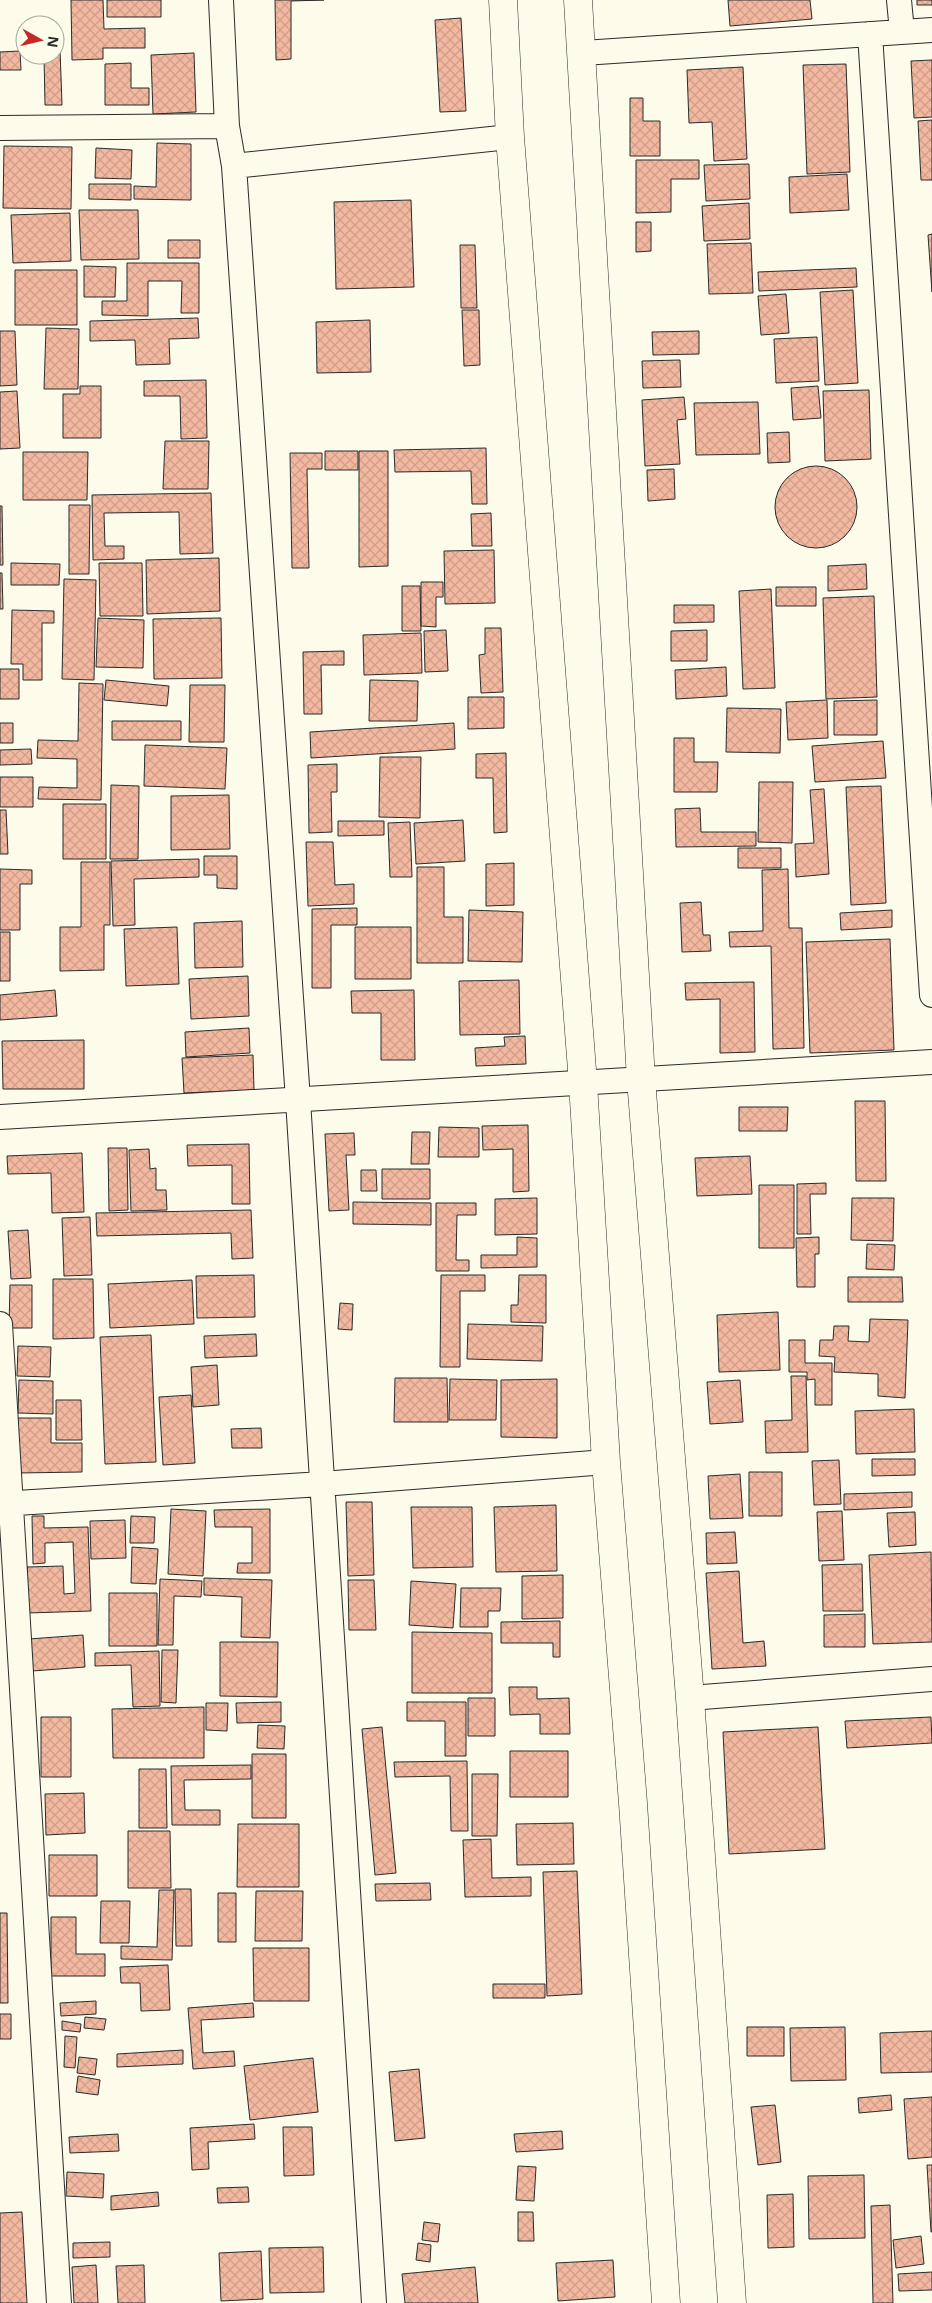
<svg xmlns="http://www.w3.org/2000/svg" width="932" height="2303" font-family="'Noto Sans',sans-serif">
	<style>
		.building { fill: url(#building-cross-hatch); stroke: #2b2b2b }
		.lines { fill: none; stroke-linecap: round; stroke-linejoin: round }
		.minor-casing { stroke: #2b2b2b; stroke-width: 26 }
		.secondary-casing { stroke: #2b2b2b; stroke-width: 29 }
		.minor { stroke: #fdfbea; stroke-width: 24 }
		.secondary { stroke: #fdfbea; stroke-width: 28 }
	</style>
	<defs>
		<pattern id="building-cross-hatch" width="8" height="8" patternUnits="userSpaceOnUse" patternTransform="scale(1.25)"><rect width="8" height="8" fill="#f2b8a0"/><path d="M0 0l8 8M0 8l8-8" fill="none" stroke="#d09e8a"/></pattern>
	</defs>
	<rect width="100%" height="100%" fill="#fdfbea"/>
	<path class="building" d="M71,0h32l1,29 41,-1v20h-42v11l-31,1z
		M107,0h54v17h-54z
		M275,0h49l-33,1v58l-15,1z
		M728,0h82l2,19 -82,7z
		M917,0h15v5h-15z
		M461,18l5,93 -26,1 -5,-92z
		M55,49h5l2,56h-17l-1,-50h11z
		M20,51l1,19h-21v-18z
		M194,53l2,59 -43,2 -2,-59z
		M932,60v57l-18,1 -3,-57z
		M131,63v25h18v17h-44v-41z
		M846,64l4,108 -43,2 -4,-109z
		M743,67l4,92 -33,2 -2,-39 -23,1 -2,-53z
		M630,98h13v23h17v35h-30z
		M932,120v60h-11l-3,-59z
		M157,143l34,1v56l-57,-1v-13l22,1z
		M4,146l68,1 -1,62 -68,-1z
		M96,148l36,2 -1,29 -36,-1z
		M636,160h63v19h-28v33l-35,1z
		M749,164l1,35 -44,2 -2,-36z
		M847,174l2,36 -59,3 -1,-36z
		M89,184h42v16l-42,-1z
		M411,200l3,87 -78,2 -2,-87z
		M749,203l1,36 -46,2 -2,-35z
		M79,210h59l1,49 -58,1z
		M70,213l1,48 -58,2 -2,-48z
		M636,222h15v29l-15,1z
		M932,234v58l-4,-57z
		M168,240h32v18h-32z
		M751,243l2,50 -44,1 -2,-50z
		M460,245h15l2,63h-16z
		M127,263h72v50h-18l1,-32h-34v35l-46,-1v-14h25z
		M84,266l32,1 -1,30h-31z
		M856,268l1,19 -98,4 -1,-19z
		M15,270h62v55h-62z
		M853,290l5,93 -33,2 -5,-93z
		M786,294l3,39 -28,2 -3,-39z
		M462,310h17l1,55 -16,1z
		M198,318l1,20 -30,1 1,25 -34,1 -1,-25 -45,1v-20z
		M370,320l1,52 -54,1 -1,-51z
		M46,328l33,1 -1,60h-34z
		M0,331h15l2,54 -17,1z
		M699,331v23l-46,1 -1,-23z
		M817,337l2,44 -43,2 -2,-44z
		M680,360l1,27 -38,1 -1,-27z
		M206,380l1,58 -26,1 -1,-43h-36v-15z
		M80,386h21v52h-38v-44h17z
		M818,386l3,32 -28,2 -2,-32z
		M869,390l2,69 -46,2 -2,-70z
		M17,391l3,57 -20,1v-57z
		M684,397l2,22 -9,1 3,44 -35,2 -3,-66z
		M758,402l2,52 -64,1 -2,-52z
		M789,432l1,30 -22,1 -1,-30z
		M165,441h44l-1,48h-45z
		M486,448l1,56h-15l-1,-33 -76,1 -1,-22z
		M325,451h33v19h-33z
		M359,451h29v115l-29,1z
		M23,452h65l-1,48h-64z
		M290,453h32v16h-15l2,99h-17z
		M775 507a41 41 0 1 1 82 0a41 41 0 1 1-82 0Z
		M674,469l1,30 -27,2 -1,-31z
		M211,493l2,60 -33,1 -1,-42 -75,1 1,33h19v13l-31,1 -1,-65z
		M69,505h21l-1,69h-20z
		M0,506h2l1,59h-3z
		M491,513l1,33h-20l-1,-32z
		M494,550l1,53 -50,1 -1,-53z
		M219,558l1,53 -73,3 -1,-54z
		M11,563l49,1 -1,21h-48z
		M99,563h43l1,53h-43z
		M866,564l1,25 -39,2v-25z
		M0,573h2l1,36h-3z
		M64,579l32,1 -2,100 -32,-1z
		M421,582h22v15h-7v30l-15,-1z
		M402,586h18l1,45h-19z
		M776,587h40v19h-40z
		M771,589l4,99 -32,1 -4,-98z
		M874,596l3,101 -51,2 -3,-101z
		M674,605h40v17l-40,1z
		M12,610l42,1v12h-12v57h-19v-16h-12z
		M98,618l46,2 -1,48 -47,-1z
		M221,618l1,60 -68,1 -1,-60z
		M485,628h16l2,64 -22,1 -2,-38 6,-1z
		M446,630l2,41 -23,1 -1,-41z
		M707,630v31h-36v-30z
		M421,633l1,40 -58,2 -1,-40z
		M344,651v14h-23l1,49h-18l-1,-62z
		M726,667l1,29 -51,3 -1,-29z
		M0,669h19v30h-19z
		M106,680l63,6 -2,20 -63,-6z
		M370,680l48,1 -1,40h-48z
		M79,683l24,1 -2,116 -63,-1 1,-12 38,1v-29l-40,-1 1,-18 40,1z
		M190,685h35l-1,57h-35z
		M468,697h36v31l-36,1z
		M827,700l1,38 -40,2 -2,-38z
		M877,700v35h-43v-34z
		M727,708l54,1 -1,44 -54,-1z
		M112,721h69v19h-69z
		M0,723h13v20h-13z
		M454,723l1,26 -144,9 -1,-26z
		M674,738h20v24h24l-1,30h-43z
		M883,741l3,37 -71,4 -3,-36z
		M145,745l82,3 -2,41 -81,-3z
		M31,749l1,15 -32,1v-15z
		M506,753l1,79 -13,1 -1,-55h-17v-24z
		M380,757h41l-1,61 -41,-1z
		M337,764v28h-6l1,40 -23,1 -1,-68z
		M0,777h33v30h-33z
		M759,782h34l-1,61 -34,-1z
		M111,785l28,1 -1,73h-28z
		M881,786l5,117 -35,2 -5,-118z
		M824,789l5,85 -33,3 -1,-33 19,-1 -4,-53z
		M229,795l1,54 -59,1v-54z
		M63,804h43v55h-43z
		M700,808l1,24h55v14l-80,1 -1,-38z
		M0,810h6l2,44h-8z
		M463,820l2,41 -49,3 -2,-41z
		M338,821h46v14l-46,1z
		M410,822l2,55h-22l-2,-54z
		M306,842h27l2,43 19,-1v20l-46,2z
		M738,848h43v20h-43z
		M204,856h33v33l-20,-1v-13h-13z
		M199,859v18l-65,2 1,46 -22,1 -2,-65z
		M81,862h29v63h-6v45l-44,1v-44h21z
		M514,863v42l-28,1v-42z
		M417,867h27v50h19v46h-46z
		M0,869l32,1v14h-12v46h-20z
		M788,869l1,59h13l2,120 -31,1 -2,-103 -41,1 -1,-15 34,-1 -1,-61z
		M701,902l2,33h7l1,16 -29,1 -2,-49z
		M357,908v17h-26v63h-19v-79z
		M469,910l54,2 -1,50 -54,-1z
		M892,910v17l-51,3 -1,-17z
		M242,921l1,46 -48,1 -1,-45z
		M177,927l2,57 -53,2 -2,-57z
		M355,927h56v52h-56z
		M0,932h10v49h-10z
		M890,939l4,111 -84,3 -4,-111z
		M248,976l1,40 -58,3 -2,-40z
		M519,980l1,54 -60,1 -1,-54z
		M754,982l1,70 -35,1v-54l-34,1 -1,-17z
		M55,990l2,26 -57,4v-25z
		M414,990l1,70h-34v-47h-29l-1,-22z
		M249,1028l1,25 -64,4 -1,-25z
		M525,1036l1,28 -50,2 -1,-18 30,-2 -1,-9z
		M84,1040v49h-81l-1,-48z
		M253,1055l1,35 -70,3 -2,-35z
		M855,1101h30l1,80h-30z
		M739,1107h49l-1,24h-48z
		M528,1125l1,66 -16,1v-43l-30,1 -1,-24z
		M439,1127l40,1v29h-41z
		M412,1132h18l-1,32h-18z
		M354,1133l1,22h-9l3,55 -20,1 -4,-77z
		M249,1144l1,60h-18v-39l-44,1 -1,-21z
		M108,1148h19l1,62 -19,1z
		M149,1149l1,20 6,-1v22h10l1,20 -36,1 -2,-61z
		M82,1153l2,59 -32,1 -1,-40 -43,1 -1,-18z
		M750,1156l2,38 -55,2 -2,-38z
		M382,1169h48v30h-48z
		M361,1170h15l1,21h-16z
		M826,1183v11h-16l1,40h-14v-50z
		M759,1185h35v63h-35z
		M537,1198v36l-42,1v-36z
		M852,1198h42l-1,43 -42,-1z
		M353,1202l78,1v22l-78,-1z
		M436,1203h40v12h-19l-1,45h13v11h-33z
		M251,1210l2,48 -21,1 -1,-26 -134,3 -1,-23z
		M90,1217l2,58 -28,1 -2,-58z
		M28,1230l3,48 -20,1 -3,-48z
		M517,1237l20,1v29l-56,1v-13h36z
		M819,1237v17h-4v33h-18l-1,-49z
		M867,1244l28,1 -1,25 -28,-1z
		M254,1275l1,42 -58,1 -1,-42z
		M441,1275h44v16h-25v76h-20z
		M519,1275h27v48l-35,-1v-17h7z
		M848,1277h54l1,25h-55z
		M53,1279h40l1,59 -41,1z
		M192,1280l2,44 -84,4 -2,-44z
		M10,1285h22v43h-23z
		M340,1303l13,1 -1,26 -14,-1z
		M778,1312l2,58 -61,2 -2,-57z
		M870,1319l38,1 -3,78 -27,-2v-22l-44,-2 1,-15 -16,-1 1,-16h13l1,-14h15l-1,15 21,1z
		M468,1324l75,2 -1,35 -75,-2z
		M256,1334l1,22 -52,2 -1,-22z
		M151,1335l5,127 -51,2 -5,-127z
		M789,1340h16v23h27v42h-17v-26l-8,1v-8h-18z
		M18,1346l33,1 -1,30 -33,-1z
		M217,1365l2,40 -26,2 -2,-40z
		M791,1376h15l2,76 -42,1 -1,-32 27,-1z
		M395,1378h52l1,44h-54z
		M450,1379l47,1 -1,40h-47z
		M557,1379v59l-56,-1v-57z
		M19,1380l34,1v33l-35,-1z
		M740,1380l3,42 -33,2 -3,-42z
		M191,1395l4,68 -32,2 -4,-68z
		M56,1400h25l1,40h-26z
		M914,1409l1,43 -59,2 -1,-43z
		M17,1418h34v25h31v29l-64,1z
		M261,1428l1,20h-30l-1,-19z
		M872,1459h43v16l-43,1z
		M839,1460l2,44 -27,1 -2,-44z
		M749,1472h33v44h-33z
		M740,1474l3,44 -33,1 -2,-43z
		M912,1492v15l-68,3v-16z
		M346,1502h26l2,73 -26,1z
		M556,1505l1,66 -61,1 -2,-65z
		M411,1507h61l1,60 -60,1z
		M171,1509l35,2 -3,65 -35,-2z
		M270,1509v64h-33l1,-10h14v-36h-37l-1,-17z
		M842,1511l2,49 -25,1 -2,-49z
		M915,1512l1,33 -27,2 -2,-34z
		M32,1516h12v12l44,-1 3,84 -63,2 -1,-46 36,-1 1,28 11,-1 -2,-51 -28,1v20l-12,1z
		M131,1516l24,1 -1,26h-24z
		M125,1520l1,38 -35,1 -1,-38z
		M735,1532l2,31 -30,1 -1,-31z
		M132,1547l26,2 -2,35 -25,-1z
		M931,1552l1,90 -59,2 -4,-89z
		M862,1564l1,47h-40l-1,-46z
		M739,1571l4,72 21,-2 2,25 -54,3 -6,-96z
		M563,1575v43l-41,1v-43z
		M204,1578l68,2 -2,58 -29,-1 1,-40 -38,-2z
		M160,1579l42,2 -1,16 -27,-1 -1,49h-15z
		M348,1580h26l2,50h-27z
		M411,1581l45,3 -3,44 -44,-3z
		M461,1588h40l-1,23h-12v16h-28z
		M109,1593h48v53h-48z
		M865,1614v33h-41v-32z
		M560,1621v36h-7v-14h-52v-21z
		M412,1632l80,1v60h-80z
		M83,1635l2,32 -53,4 -3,-32z
		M220,1642h58l-1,55 -57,-1z
		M162,1650h16l-2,53 -15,-1z
		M159,1651l1,55 -27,1 -2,-42 -36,1v-13z
		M509,1687h28v12l32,-1 1,36h-30v-20l-30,1z
		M468,1698h27v38h-27z
		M281,1702v20l-44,1 -1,-20z
		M407,1702h59v54h-21v-35h-38z
		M206,1703h22l-1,28 -21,-1z
		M204,1707v51h-91l-1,-49z
		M41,1717h30v60h-30z
		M931,1717l1,26 -85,5 -2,-27z
		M258,1725l27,1 -1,23 -27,-1z
		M382,1727l14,146 -21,2 -13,-146z
		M818,1727l7,122 -96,5 -6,-122z
		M510,1751h58v46h-58z
		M252,1754h34v64h-34z
		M467,1761l1,70h-17l-1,-55 -55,1 -1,-15z
		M251,1765v14l-67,1 1,30h35v15h-48l-1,-59z
		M139,1769h27l1,59h-28z
		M472,1774h26l-1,62h-25z
		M84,1793l1,40 -39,2 -1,-41z
		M573,1823l1,41 -57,1 -1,-41z
		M238,1824h61v63h-62z
		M128,1831h42l1,57h-43z
		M491,1839l1,39 39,-1v19l-66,1 -2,-57z
		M49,1855h48v41h-48z
		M577,1871l5,123 -35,2 -4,-124z
		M430,1883l1,17 -55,1 -1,-17z
		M175,1889h16l1,57h-16z
		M159,1890h15l-2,70 -51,-1v-13l36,1z
		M256,1891h47l-1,50h-47z
		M218,1893h18v49h-18z
		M101,1901h29l-1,42h-29z
		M0,1913h7l1,90h-8z
		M51,1917h25v37h29v22h-54z
		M253,1948h56v53h-55z
		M168,1965l2,45 -29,1 -1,-28h-19l-1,-16z
		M493,1984h52v14h-52z
		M96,2001v13l-35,2 -1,-13z
		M253,2003l1,14 -53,3 2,33 31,-2 1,15 -42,3 -5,-61z
		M0,2014h11v25h-11z
		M85,2017l21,2 -2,11 -20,-2z
		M62,2021l19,3 -1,8 -18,-2z
		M747,2027h37v29h-37z
		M845,2027l1,53 -55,1 -1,-53z
		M932,2031v41l-51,1 -1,-40z
		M65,2036l12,1 -2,31 -11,-1z
		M183,2050v14l-66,3v-13z
		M79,2057l18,2 -2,16 -18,-2z
		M313,2058l5,54 -68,8 -6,-54z
		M419,2069l6,69 -30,3 -6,-69z
		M78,2076l22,4 -2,15 -22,-3z
		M891,2095l1,15 -33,3 -1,-15z
		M932,2097v60l-24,2 -4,-60z
		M775,2105l6,57 -23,3 -7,-58z
		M254,2124l1,15 -47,3 1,27 -17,1 -2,-42z
		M283,2127h29l2,48 -30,1z
		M562,2131l1,18 -47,3 -2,-18z
		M118,2134l1,17 -49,2 -1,-16z
		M927,2165h5v67h-1z
		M518,2166l18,1 -2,34 -18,-1z
		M67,2172l37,2 -1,24 -37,-2z
		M864,2175l1,63 -56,1 -1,-63z
		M248,2187l1,15 -31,1 -1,-15z
		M158,2192l1,14 -48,4v-14z
		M793,2194l1,53 -26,1 -1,-53z
		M890,2205l3,98h-20l-2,-97z
		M22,2212l5,91h-27v-90z
		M518,2212h15l1,29h-16z
		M424,2222l16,2 -2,18 -16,-2z
		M921,2236l3,28 -28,4 -3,-28z
		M110,2242v15l-37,1v-15z
		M418,2243l13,2 -1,17 -14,-2z
		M323,2247l1,45 -54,1 -1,-45z
		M261,2251l2,48 -42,2 -2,-48z
		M613,2260l2,37 -57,4 -2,-38z
		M96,2265l2,38h-24l-2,-36z
		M144,2265l1,38h-27l-2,-37z
		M475,2267l3,36h-73l-3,-29z
		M932,2272v18l-33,1 -1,-17z"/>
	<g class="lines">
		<defs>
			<path id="minor" d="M221,0l6,126 7,40 64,934 76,1203
				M899,0l3,32
				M870,34l62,961
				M583,53l349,-23
				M0,128l227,-2
				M234,166l276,-29
				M0,1117l932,-55
				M0,1324l59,979
				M0,1504l322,-20 284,-22
				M690,1698l242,-19"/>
			<path id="secondary" d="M503,0l7,137 73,946 23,379 27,341 33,500
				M578,0l63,1079 49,619 42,605"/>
		</defs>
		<use href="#minor" class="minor-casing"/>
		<use href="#secondary" class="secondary-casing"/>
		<use href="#minor" class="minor"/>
		<use href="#secondary" class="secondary"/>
	</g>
	<g transform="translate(40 40) rotate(98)"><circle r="24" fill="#fdfbea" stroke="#a9a89e"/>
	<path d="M0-4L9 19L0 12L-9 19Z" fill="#c62828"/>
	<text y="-8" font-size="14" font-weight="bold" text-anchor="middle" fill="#2b2b2b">N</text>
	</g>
</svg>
